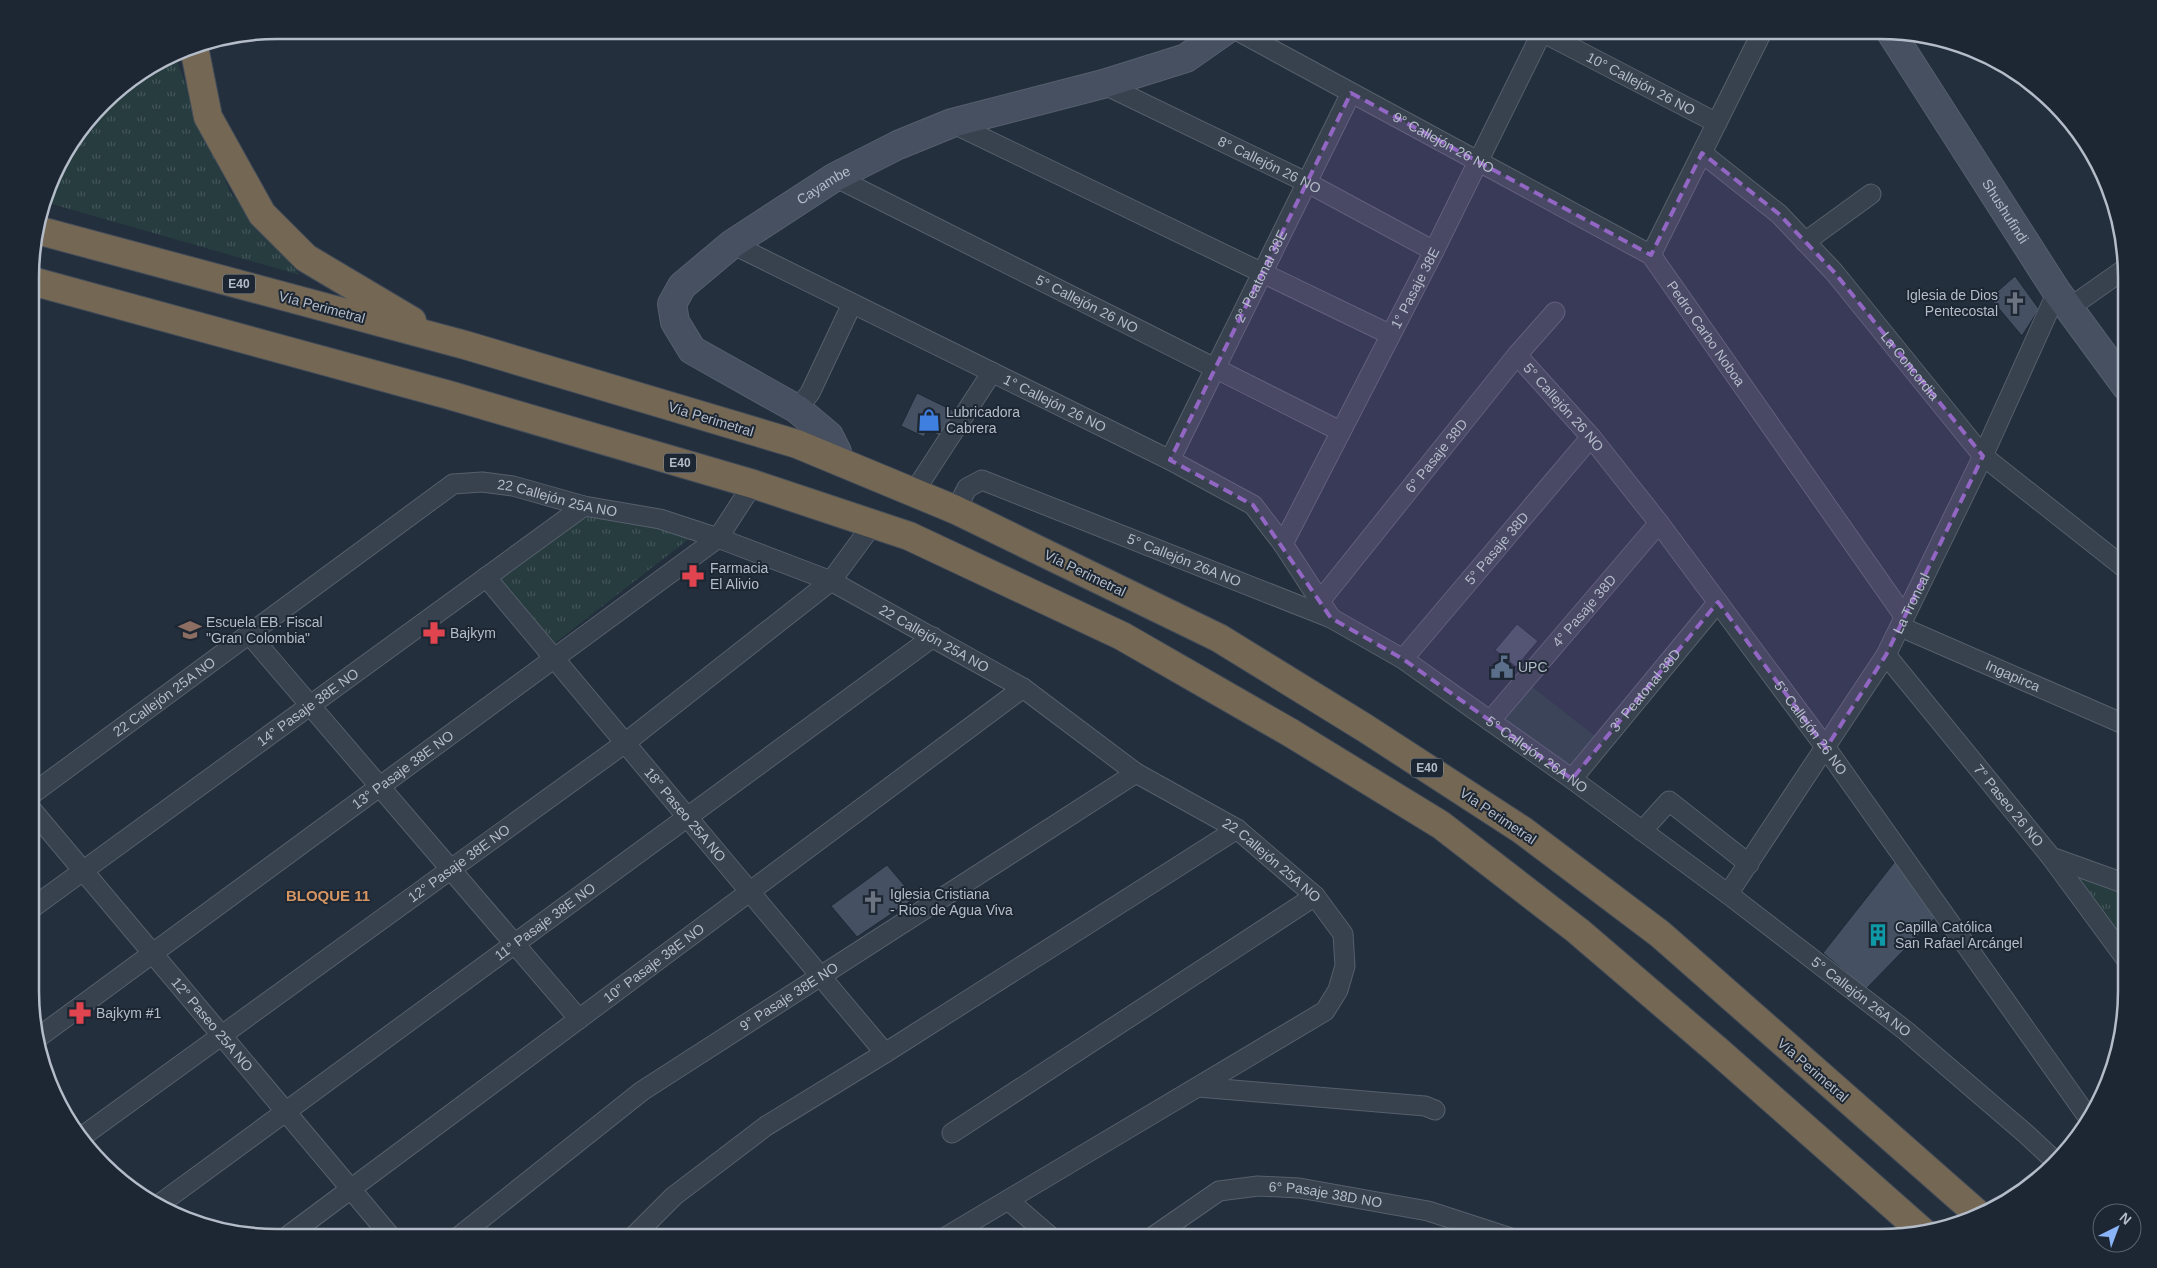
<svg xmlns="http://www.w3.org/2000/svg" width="2157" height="1268" font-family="Arial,sans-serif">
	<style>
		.grass { fill: #263c3f }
		.park { fill: url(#park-tufts) }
		.building { fill: #455162; stroke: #1f2835 }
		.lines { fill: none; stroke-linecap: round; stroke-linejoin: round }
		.street-casing { stroke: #565f6c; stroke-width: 21 }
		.secondary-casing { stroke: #565f6c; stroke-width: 30 }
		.highway-casing { stroke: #434c59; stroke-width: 30 }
		.street { stroke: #38414e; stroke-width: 19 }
		.secondary { stroke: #465061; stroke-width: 28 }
		.highway { stroke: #746855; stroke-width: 28 }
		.marked { fill: #9266c3; fill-opacity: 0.2; stroke: #9266c3; stroke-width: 4; stroke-dasharray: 10 6; stroke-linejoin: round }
		.labels { text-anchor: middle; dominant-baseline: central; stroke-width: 4; stroke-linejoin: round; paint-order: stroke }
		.shield { fill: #1d2633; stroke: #878f9c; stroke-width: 1 }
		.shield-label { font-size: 12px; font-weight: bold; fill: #b4bcc9 }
		.street-label { font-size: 14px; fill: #b4bcc9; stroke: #1d2633 }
		.poi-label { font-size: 14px; fill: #b4bcc9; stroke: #1d2633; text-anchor: start }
		.neighbourhood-label { font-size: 15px; font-weight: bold; fill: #d59563; stroke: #1d2633 }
		.rim { fill: none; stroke: #b4bcc9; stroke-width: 2.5 }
	</style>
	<defs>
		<pattern id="park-tufts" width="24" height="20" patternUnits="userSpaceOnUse" patternTransform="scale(1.25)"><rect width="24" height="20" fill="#263c3f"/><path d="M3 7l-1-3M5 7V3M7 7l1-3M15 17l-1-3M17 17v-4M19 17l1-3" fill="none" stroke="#435659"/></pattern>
	</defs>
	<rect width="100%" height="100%" fill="#242f3e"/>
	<path class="grass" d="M1530,685l65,51 -26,31 -68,-51z"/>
	<path class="park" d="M176,53l1,9 53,130 70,83 -255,-73 11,-35 58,-76z
		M585,512l100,22 5,4 -140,109 -55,-66z
		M2064,866l62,24v59z"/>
	<path class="building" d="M2015,276l24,33 -17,27 -32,-38z
		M917,393l41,20 -13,25 -18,-8 -3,7 -23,-11z
		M1517,624l21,17 -22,26 -21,-17z
		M1897,859l39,58 -70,72 -43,-36z
		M887,865l28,33 -58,39 -26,-31z"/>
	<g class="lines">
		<defs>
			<g id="street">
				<path id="s1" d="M1236,30l415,225 253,361"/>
				<path id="s2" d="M1538,30l179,93"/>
				<path id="s3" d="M1103,84l203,98 128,69"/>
				<path d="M952,123l437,211"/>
				<path id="s4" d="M1702,153l77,61 55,58 149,184 143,113"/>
				<path id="s5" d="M835,177l505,254"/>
				<path d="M1805,242l66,-48"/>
				<path id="s6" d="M732,244l438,216 83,45 30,39 48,74"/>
				<path d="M1651,255l112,-225"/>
				<path d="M2069,308l57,-40"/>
				<path id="s7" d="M1517,355l74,82 68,86 167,225 264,372"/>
				<path d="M797,409l13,-16 42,-89"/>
				<path id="s8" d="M1170,460l181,-367"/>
				<path d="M914,492l78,-120"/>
				<path id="s9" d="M956,510l11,-22 15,-8 349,138 72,41 169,120 156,115 178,137 120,103 31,29"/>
				<path id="s10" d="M1283,544l151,-293 109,-221"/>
				<path id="s11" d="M486,577l399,476"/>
				<path id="s12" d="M1320,601l197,-246 38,-43"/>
				<path id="s13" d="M1901,627l225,98"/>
				<path d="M249,634l330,385"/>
				<path id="s14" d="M1886,655l165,202 75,102"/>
				<path id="s15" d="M1403,659l188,-222"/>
				<path id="s16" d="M1490,721l169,-198"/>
				<path id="s17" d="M1572,779l146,-177"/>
				<path id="s18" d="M32,794l421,-310 29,-2 31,4 71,20 76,13 58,19 113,43 192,107 113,85 101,56 78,67 28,38 2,32 -7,24 -13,21 -381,227"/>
				<path id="s19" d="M32,810l360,428"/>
				<path d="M1642,831l27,-30 80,63"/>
				<path d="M2051,857l75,27"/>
				<path id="s20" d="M1728,894l158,-239 97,-199 74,-164"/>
				<path id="s21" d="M32,908l552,-402"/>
				<path id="s22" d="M36,1039l682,-501 35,-54"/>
				<path d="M1198,1087l227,19 10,4"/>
				<path d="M952,1133l363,-237"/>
				<path id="s23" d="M80,1138l545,-395 206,-162 42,-57"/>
				<path d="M1008,1200l44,38"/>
				<path id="s24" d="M157,1206l776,-569"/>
				<path id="s25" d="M285,1238l738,-550"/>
				<path id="s26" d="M457,1238l185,-147 494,-318"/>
				<path d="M632,1238l42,-42 92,-70 119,-73 352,-224"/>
				<path id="s27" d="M1151,1238l68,-47 39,-5 41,2 129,23 83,27"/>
			</g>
			<g id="secondary">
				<path id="s28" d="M1890,31l167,261 69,94"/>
				<path id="s29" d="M839,461l-2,-9 -8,-16 -32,-27 -105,-59 -17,-28 -3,-18 10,-18 50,-42 103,-67 63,-32 54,-22 151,-39 83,-26 40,-28"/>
			</g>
			<path id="highway" d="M194,47l14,70 54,97 44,44 106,63
				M37,230l428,115 332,99 159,66 263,128 146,90 157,102 138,104 319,281
				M32,281l417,114 304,89 156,52 213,100 169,97 150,92 137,106 140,120 206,182"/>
		</defs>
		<use href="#street" class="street-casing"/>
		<use href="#secondary" class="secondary-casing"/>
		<use href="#highway" class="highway-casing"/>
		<use href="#street" class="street"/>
		<use href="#secondary" class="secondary"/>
		<use href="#highway" class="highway"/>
	</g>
	<path class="marked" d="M1351,93l300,162 51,-102 77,61 55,58 149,184 -97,199 -60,93 -108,-146 -146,177 -169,-120 -72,-41 -78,-113 -83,-45z"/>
	<defs>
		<symbol id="church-bare" viewBox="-9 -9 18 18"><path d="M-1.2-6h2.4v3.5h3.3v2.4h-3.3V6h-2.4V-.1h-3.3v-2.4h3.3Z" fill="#6b7280" stroke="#1d2633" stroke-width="2.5" paint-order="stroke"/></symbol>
		<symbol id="shop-bare" viewBox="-9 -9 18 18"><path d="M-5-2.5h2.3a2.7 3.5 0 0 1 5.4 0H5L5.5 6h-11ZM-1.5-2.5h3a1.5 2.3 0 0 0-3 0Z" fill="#3f7fe0" stroke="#1d2633" stroke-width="2.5" paint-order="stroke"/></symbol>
		<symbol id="pharmacy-bare" viewBox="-9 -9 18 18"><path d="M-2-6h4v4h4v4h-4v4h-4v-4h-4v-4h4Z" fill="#e0444e" stroke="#1d2633" stroke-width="2.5" paint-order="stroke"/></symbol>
		<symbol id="school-bare" viewBox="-9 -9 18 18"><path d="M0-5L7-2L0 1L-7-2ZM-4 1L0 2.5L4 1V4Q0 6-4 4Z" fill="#8d6e63" stroke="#1d2633" stroke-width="2.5" paint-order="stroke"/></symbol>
		<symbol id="civic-bare" viewBox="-9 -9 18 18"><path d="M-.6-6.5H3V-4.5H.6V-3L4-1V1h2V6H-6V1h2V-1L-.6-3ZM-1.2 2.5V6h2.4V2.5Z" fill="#5c6f8a" stroke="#1d2633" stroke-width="2.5" paint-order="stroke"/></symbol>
		<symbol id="building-bare" viewBox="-9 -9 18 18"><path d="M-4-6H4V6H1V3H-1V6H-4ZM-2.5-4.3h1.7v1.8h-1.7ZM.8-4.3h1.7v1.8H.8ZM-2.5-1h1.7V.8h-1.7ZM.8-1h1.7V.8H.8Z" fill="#0f9aa8" stroke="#1d2633" stroke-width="2.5" paint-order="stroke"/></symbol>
	</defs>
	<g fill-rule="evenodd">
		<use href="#church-bare" x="1999" y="287" width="32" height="32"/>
		<use href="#shop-bare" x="913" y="404" width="32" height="32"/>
		<use href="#pharmacy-bare" x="677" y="560" width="32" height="32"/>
		<use href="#school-bare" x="174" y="614" width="32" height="32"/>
		<use href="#pharmacy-bare" x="418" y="617" width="32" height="32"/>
		<use href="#civic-bare" x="1486" y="651" width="32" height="32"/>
		<use href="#church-bare" x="857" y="886" width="32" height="32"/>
		<use href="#building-bare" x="1862" y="919" width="32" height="32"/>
		<use href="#pharmacy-bare" x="64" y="997" width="32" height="32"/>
	</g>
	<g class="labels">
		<g class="shield">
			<rect x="223" y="274.5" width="32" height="19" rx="4"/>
			<rect x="664" y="453.5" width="32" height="19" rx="4"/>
			<rect x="1411" y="758.5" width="32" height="19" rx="4"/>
		</g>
		<g class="shield-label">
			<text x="239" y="284">E40</text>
			<text x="680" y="463">E40</text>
			<text x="1427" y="768">E40</text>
		</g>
		<g class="street-label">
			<text stroke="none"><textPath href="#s2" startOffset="116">10° Callejón 26 NO</textPath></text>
			<text stroke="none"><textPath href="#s1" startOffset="236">9° Callejón 26 NO</textPath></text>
			<text stroke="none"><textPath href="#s3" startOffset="185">8° Callejón 26 NO</textPath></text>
			<text stroke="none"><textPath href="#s29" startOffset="435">Cayambe</textPath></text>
			<text stroke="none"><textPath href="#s28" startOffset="214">Shushufindi</textPath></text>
			<text stroke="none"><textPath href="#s8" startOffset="205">2° Peatonal 38E</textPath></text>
			<text stroke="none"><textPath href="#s10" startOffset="288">1° Pasaje 38E</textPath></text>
			<text stroke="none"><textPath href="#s5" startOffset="282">5° Callejón 26 NO</textPath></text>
			<text transform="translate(322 307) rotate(15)">Vía Perimetral</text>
			<text stroke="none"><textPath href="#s1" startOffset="568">Pedro Carbo Noboa</textPath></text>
			<text stroke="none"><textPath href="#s4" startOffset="299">La Concordia</textPath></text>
			<text stroke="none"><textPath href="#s6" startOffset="360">1° Callejón 26 NO</textPath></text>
			<text stroke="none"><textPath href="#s7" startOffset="70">5° Callejón 26 NO</textPath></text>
			<text transform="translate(711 419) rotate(17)">Vía Perimetral</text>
			<text stroke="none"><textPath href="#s12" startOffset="186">6° Pasaje 38D</textPath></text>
			<text stroke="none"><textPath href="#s18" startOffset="629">22 Callejón 25A NO</textPath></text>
			<text stroke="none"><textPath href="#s15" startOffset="145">5° Pasaje 38D</textPath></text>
			<text stroke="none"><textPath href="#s9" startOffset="259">5° Callejón 26A NO</textPath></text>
			<text transform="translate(1085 573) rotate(26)">Vía Perimetral</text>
			<text stroke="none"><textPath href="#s20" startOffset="344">La Troncal</textPath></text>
			<text stroke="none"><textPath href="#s16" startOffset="145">4° Pasaje 38D</textPath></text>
			<text stroke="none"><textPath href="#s18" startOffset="1034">22 Callejón 25A NO</textPath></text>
			<text stroke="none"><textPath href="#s13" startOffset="122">Ingapirca</textPath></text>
			<text stroke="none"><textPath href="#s17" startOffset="115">3° Peatonal 38D</textPath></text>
			<text stroke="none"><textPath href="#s18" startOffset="164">22 Callejón 25A NO</textPath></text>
			<text stroke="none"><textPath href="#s21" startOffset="341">14° Pasaje 38E NO</textPath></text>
			<text stroke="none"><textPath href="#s7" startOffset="475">5° Callejón 26 NO</textPath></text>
			<text stroke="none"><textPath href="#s9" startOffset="664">5° Callejón 26A NO</textPath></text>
			<text stroke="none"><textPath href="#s22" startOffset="455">13° Pasaje 38E NO</textPath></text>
			<text stroke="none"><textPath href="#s14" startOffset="194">7° Paseo 26 NO</textPath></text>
			<text stroke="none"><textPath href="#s11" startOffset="310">18° Paseo 25A NO</textPath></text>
			<text transform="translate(1498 816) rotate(34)">Vía Perimetral</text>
			<text stroke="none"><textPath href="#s18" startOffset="1439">22 Callejón 25A NO</textPath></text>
			<text stroke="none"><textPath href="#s23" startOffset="468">12° Pasaje 38E NO</textPath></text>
			<text stroke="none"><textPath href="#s24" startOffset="481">11° Pasaje 38E NO</textPath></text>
			<text stroke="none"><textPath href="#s25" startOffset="460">10° Pasaje 38E NO</textPath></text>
			<text stroke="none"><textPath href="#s26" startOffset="411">9° Pasaje 38E NO</textPath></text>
			<text stroke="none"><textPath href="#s9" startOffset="1069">5° Callejón 26A NO</textPath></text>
			<text stroke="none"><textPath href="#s19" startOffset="280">12° Paseo 25A NO</textPath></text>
			<text transform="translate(1813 1070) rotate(41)">Vía Perimetral</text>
			<text stroke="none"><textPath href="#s27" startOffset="190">6° Pasaje 38D NO</textPath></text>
		</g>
		<g class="poi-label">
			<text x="1998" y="295" text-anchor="end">Iglesia de Dios<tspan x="1998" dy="16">Pentecostal</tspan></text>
			<text x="946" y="412">Lubricadora<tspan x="946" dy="16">Cabrera</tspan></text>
			<text x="710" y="568">Farmacia<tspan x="710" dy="16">El Alivio</tspan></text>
			<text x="206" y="622">Escuela EB. Fiscal<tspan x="206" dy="16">"Gran Colombia"</tspan></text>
			<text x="450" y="633">Bajkym</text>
			<text x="1518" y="667">UPC</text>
			<text x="890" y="894">Iglesia Cristiana<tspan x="890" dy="16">- Rios de Agua Viva</tspan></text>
			<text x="1895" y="927">Capilla Católica<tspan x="1895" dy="16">San Rafael Arcángel</tspan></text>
			<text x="96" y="1013">Bajkym #1</text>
		</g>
		<g class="neighbourhood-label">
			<text x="328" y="895">BLOQUE 11</text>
		</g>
	</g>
	<path d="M0 0H2157V1268H0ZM277 39H1880A238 238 0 0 1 2118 277V991A238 238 0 0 1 1880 1229H277A238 238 0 0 1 39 991V277A238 238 0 0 1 277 39Z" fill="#1d2633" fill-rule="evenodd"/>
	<path class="rim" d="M277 39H1880A238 238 0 0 1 2118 277V991A238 238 0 0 1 1880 1229H277A238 238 0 0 1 39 991V277A238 238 0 0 1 277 39Z"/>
	<g transform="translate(2117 1228) rotate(42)"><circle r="24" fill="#1d2633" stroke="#59626f"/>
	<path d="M0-4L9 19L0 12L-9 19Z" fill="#8ab4f8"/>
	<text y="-8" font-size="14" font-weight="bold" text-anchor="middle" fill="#b4bcc9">N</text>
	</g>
</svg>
